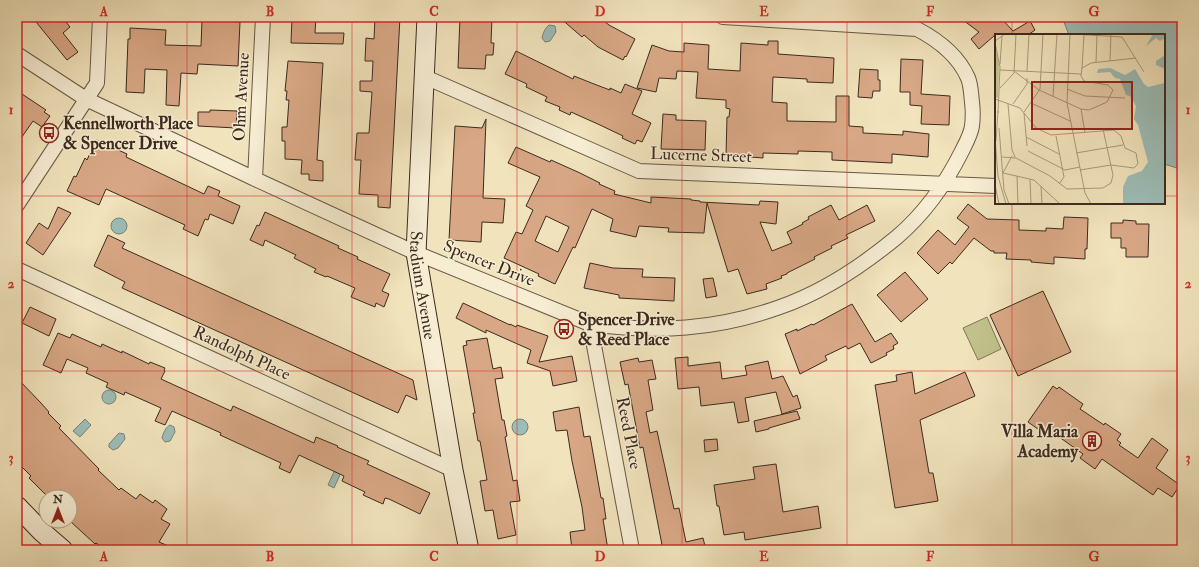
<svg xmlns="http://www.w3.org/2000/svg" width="1199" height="567" font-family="'IM FELL Double Pica',serif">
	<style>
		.green { fill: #c1c18c; stroke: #7f7656 }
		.water { fill: #9cbdb7; stroke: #76827a }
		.building { fill: #d8a785; stroke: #3d2a1f; fill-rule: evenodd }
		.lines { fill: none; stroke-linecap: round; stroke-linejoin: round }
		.street-casing { stroke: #6a5846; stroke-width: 16 }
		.secondary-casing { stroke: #3d2a1f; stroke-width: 21 }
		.street { stroke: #f6edd3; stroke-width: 14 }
		.secondary { stroke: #f6edd3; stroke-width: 19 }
		.grid { fill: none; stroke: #d62828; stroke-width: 1; stroke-opacity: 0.55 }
		.labels { text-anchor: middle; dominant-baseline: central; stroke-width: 3; stroke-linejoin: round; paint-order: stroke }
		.street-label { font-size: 17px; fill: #3d2a1f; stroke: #f6edd3 }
		.poi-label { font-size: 17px; font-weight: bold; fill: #3d2a1f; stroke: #f6edd3; text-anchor: start }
		.inset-road { fill: none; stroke: #a9997d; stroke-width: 1 }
		.view { fill: #8f2418; fill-opacity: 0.15; stroke: #8f2418; stroke-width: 2 }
		.inset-edge { fill: none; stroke: #3d2a1f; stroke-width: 2 }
		.neatline { fill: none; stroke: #d62828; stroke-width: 1.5 }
		.grid-label { font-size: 13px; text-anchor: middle; font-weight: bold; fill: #d62828 }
	</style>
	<rect width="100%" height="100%" fill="#f1e3bc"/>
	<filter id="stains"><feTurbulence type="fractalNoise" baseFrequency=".005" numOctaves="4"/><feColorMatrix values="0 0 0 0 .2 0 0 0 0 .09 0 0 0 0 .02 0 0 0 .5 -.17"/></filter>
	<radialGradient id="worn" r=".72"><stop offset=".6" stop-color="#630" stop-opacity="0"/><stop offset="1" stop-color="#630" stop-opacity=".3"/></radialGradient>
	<path class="green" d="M987,317l14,32 -23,11 -15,-32z"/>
	<path class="water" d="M1062,17h120v176l-5,-25 -13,-4v-129h-95z
		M549,25l6,1 1,6 -6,9 -5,1 -3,-4c1,-5 3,-10 7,-13z
		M111 226a8 8 0 1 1 16 0a8 8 0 1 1-16 0Z
		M102 397a7 7 0 1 1 14 0a7 7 0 1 1-14 0Z
		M85,419l6,6 -11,12 -7,-6z
		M512 427a8 8 0 1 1 16 0a8 8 0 1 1-16 0Z
		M170,425l4,2 1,5 -5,9 -5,1 -3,-4c1,-5 4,-11 8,-13z
		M119,433l5,1 1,5 -7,9 -5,2 -4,-3v-3z
		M338,463l6,3 -10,22 -6,-3z"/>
	<path class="building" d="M32,17h30l8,10 -7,6 15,19 -11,8z
		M292,17h24l-1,16h29l-1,11 -52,-1z
		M375,17h25l-10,191 -12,-1v-12l-19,-1 2,-34h-6l2,-27h12l3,-41 -12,-1v-10h12l1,-20h-8l1,-23 8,1z
		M460,17h32l-1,26h3l-1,12h-7l-1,14 -27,-1z
		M559,17h40l10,8 26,14 -9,18 -1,-1 -2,4 -25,-13 -14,-12 -2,2z
		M959,17h41l13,14 17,-10 5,9 -7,5h-33l-16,14 -8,-10 8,-7z
		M202,20l38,2 -2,44 -40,-2 -1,10 -16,-1 -2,33 -13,-1 1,-35 -22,-1 -1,24 -18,-1 2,-53h2v-11l36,2 -1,15 36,1z
		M768,41h10v13l56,4 -1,25 -26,-1v-3l-34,-2 -1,25 15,1v18l49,1v-26h13v30l14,1v6l40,2v-4l26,3 -1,23 -36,-3v9l-60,-3v-8l-34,-1v3l-35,-1v5l-37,-3 1,-38h2l1,-8 -4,-1v-8l-30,-2 2,-26 -21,-1 -1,8 -17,-1 -3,14 -19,-4 15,-43 17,6 15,1v-9l25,2 -1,24 32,2 1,-28 27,2z
		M516,51l57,28 1,-3 20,8 16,6v-2l11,5 4,-9 17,7 -10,23 19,9 -9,19 -5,-2 -2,4 -13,-6 1,-2 -23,-11 -29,-13 -1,3 -11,-5 1,-3 -15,-6 2,-4 -21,-10 1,-3 -22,-10z
		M901,59l22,1 -2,34 29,2 -1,29 -28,-1 1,-18 -12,-1v-13h-10z
		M288,61l35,2 -6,97 6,1v20l-14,-1v-6h-8l1,-14 -17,-1v-18h-3v-14h5l2,-27h-3l1,-9h-2z
		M860,69l18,1v10h2v11h-7l-1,7 -14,-1z
		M22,94l24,16 -2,2 6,4 -8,11 -9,-6 -16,23v-44z
		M210,110l27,1 -1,17 -38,-2v-14h12z
		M663,114l13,1v5l30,1 -1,29 -44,-1z
		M486,119l-3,79 22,1 -2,24 -21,-1 -1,20 -32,-2 6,-114 27,2z
		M96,140l31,14 -1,3 78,37 4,-8 12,5 -2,5 22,10 -7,18 -23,-10 -2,6 -3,-1 -7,17 -15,-7 2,-4 -79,-36 -7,16 -32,-14 7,-15 2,1 9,-19 2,2z
		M516,147l34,15 1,-2 29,13 20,10 -1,1 16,7 -1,3 37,9v-6l40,2v1l9,1v1l59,3 1,-4 18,1 -2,22 -16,-2 12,29 20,-8 -5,-11 16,-8 -1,-1 7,-4 -1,-2 23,-12 8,15 28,-15 8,16 -29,14 2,3 -17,8 1,2 -18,9 1,2 -28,14v1l-6,2 1,2 -16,6 1,5 -20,5 -9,-25 -10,3 -21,-69 -3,30 -36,-1 1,-4 -30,-2 -3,11 -26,-6 3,-12 -21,-10 -17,39 -2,-1 -18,37 -17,-8 1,-2 -35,-16 12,-26 6,2 11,-24 -7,-4 14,-29 -32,-14zM546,216l23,11 -11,25 -23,-11z
		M968,204l19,15 32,1v10l27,1v-3l17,1 1,-12 24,1 -1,31h-2v10l-31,-2v7l-23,-2v-2l-25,-1 1,-6h-13v-2h-3l-17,-13 -22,26 -2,-2 -12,12 -21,-21 21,-23 17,15 14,-18 -12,-9z
		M58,207l13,6 -28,42 -17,-12 13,-20 9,6z
		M265,212l74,34 -1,2 20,9 -1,2 33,15 -8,17 7,3 -5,13 -8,-4 -1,4 -24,-10 4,-9 -28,-12 -1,1 -12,-5 2,-3 -22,-11 2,-3 -31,-15 -2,6 -13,-6 7,-15 2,1z
		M1123,220l13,1v3h13l-1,33h-22v-9h-5v-10h-10v-15h12z
		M108,235l17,8 -3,5 291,132 4,20 -11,-5 -8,18 -276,-125 3,-6 -31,-16z
		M590,263l23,5 30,1 -1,8 33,1 -1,23 -55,-3v-3l-35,-7z
		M905,272l23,27 -27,23 -24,-27z
		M713,278l4,18 -11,2 -3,-19z
		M1043,291l28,61 -53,24 -28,-61z
		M463,303l47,22v-1l6,3 1,-2 31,11 -9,26 33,-6 5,25 -24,5 -3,-15 -23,-8 4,-13 -45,-20v3l-30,-15z
		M852,304l23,38 16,-9 7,10 -5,3 1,3 -8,4 1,2 -16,8 -11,-20 -12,6 -2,-3 -21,10 2,4 -27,14 -15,-40 12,-5v2l15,-7 1,1z
		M30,307l26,12 -7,17 -27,-13z
		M58,333l12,5 2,-4 29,13 1,-3 20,9v-2l27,13 1,-2 15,6 -1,2 1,1 -4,8 70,32 2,-5 81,37 2,-6 22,9 -1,1 32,14 -2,3 63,29 -10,21 -31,-15 -4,-1 -2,6 -20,-9 2,-3 -23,-11 2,-5 -45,-21 -9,18 -11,-5 2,-5 -61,-28 1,-2 -49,-22 -7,14 -10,-4 6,-13 -36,-16 -1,3 -18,-8 2,-4 -22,-10 2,-5 -21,-9 -6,14 -18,-8z
		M487,338l6,31 8,-2 2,11 -8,1 7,41h2l3,16 -2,1 8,44 4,-1 3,21 -10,1 6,33 -18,4 -5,-29 -8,1 -5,-30 7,-1 -7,-39h-2l-5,-28h2l-12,-67 4,-1 -1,-4z
		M688,357v9l32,-4 2,17 25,-4 -2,-9 23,-5 4,18 11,-3 10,21 4,-2 4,13 -19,6 -6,-22 -31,6 4,23 -11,2 -4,-21 -33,4 -2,-19 -21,2 -3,-31z
		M638,358l1,4 13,-2 4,19 -8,1 5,30 -7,2 4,21 7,-2 17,78 5,-1 7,34 17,-4 3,12h-43l-20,-103 -3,1 -12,-64 -3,1 -5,-23z
		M912,372l3,22 50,-22 10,24 -55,24 9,53h4l5,28 -43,7 -20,-123 22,-4 -1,-6z
		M17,378l24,25 8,9 -1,1 13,13 -2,2 40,41 -1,1 21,20 2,-2 15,11 4,-5 13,9 2,-3 12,9 -6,10 9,5 -11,18 19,8h-71l-11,-7 -1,1 -25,-23v-24h-22l-19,-19 2,-2 -14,-14z
		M1053,386l4,3 2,-2 24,17 -3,5 24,16 1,-2 16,11 -4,6 4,3 -2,2 19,13 14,-20 16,12 -12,18 24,17 -8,12 -14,-9 -5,7 -51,-36 -7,10 -15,-11 3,-4 -35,-25 -3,5 -17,-12z
		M579,407l5,30 6,-1 11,62h2l3,21h-3l5,31h-36l-2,-18 15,-2 -3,-23 -10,-46 -5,-31 -11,1 -3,-19z
		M797,411l3,8 -31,9v1l-13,3 -2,-11z
		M717,439l1,11 -13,2 -1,-12z
		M776,464l7,48 35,-6 3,22 -76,12 -1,-8 -20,3 -5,-29h-2l-3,-21 41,-6 -2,-12z"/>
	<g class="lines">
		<defs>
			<path id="street" d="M17,54l69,45 169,80 161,74 174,71c67,9 126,6 190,-17 43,-15 82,-41 117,-70 27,-23 49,-54 65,-86 4,-8 9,-17 10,-25 1,-8 1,-16 0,-24 -1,-8 -1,-17 -4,-24 -10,-23 -30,-38 -51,-49l-194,-12
				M425,77l214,94 357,15
				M255,179l8,-162
				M17,205l80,-122 3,-66
				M17,269l436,201
				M590,324l42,226"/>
			<g id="secondary">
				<path id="s1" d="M427,17l-11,236 37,217 16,80"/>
				<path d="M17,506l24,25 22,19"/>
			</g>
		</defs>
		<use href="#street" class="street-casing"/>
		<use href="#secondary" class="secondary-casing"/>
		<use href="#street" class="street"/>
		<use href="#secondary" class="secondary"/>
	</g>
	<path class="grid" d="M187,17v533M352,17v533M517,17v533M682,17v533M847,17v533M1012,17v18M17,196h979M1164,196h18M1012,203v347M17,371h1165"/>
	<defs>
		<symbol id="bus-ring" viewBox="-11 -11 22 22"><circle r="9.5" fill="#f6edd3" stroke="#8f2418" stroke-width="1.5"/><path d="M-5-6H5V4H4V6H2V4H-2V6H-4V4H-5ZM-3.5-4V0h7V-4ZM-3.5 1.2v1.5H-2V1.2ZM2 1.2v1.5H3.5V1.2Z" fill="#8f2418"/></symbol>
		<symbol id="building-ring" viewBox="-11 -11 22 22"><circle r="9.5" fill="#f6edd3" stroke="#8f2418" stroke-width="1.5"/><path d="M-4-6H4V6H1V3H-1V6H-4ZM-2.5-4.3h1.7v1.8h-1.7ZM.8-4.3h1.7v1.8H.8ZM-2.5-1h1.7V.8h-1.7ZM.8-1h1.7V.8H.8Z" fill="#8f2418"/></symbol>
	</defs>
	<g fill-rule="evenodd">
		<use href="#bus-ring" x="38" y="122" width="22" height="22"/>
		<use href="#bus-ring" x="553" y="318" width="22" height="22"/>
		<use href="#building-ring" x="1081" y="430" width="22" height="22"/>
	</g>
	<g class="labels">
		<g class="street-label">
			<text transform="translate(241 97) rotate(-87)">Ohm Avenue</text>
			<text transform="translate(701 155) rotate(2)">Lucerne Street</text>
			<text transform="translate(489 263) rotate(22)">Spencer Drive</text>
			<text stroke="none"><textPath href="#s1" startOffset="269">Stadium Avenue</textPath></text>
			<text transform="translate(242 353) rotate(25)">Randolph Place</text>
			<text transform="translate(629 433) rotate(79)">Reed Place</text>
		</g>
		<g class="poi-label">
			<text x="63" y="123">Kennellworth Place<tspan x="63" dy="20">&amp; Spencer Drive</tspan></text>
			<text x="578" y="319">Spencer Drive<tspan x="578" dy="20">&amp; Reed Place</tspan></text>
			<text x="1078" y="431" text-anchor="end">Villa Maria<tspan x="1078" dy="20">Academy</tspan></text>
		</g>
	</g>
	<g transform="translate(995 34)">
		<rect width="170" height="170" fill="#f1e3bc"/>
		<path d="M0,12l4,17 -1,35 -3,-1z" fill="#c1c18c"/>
		<path d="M158,0h12v4l-5,3 -4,-3 -10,8zM170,21v14l-9,-4v-4zM115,34l15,7 10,-6 9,15 4,3 17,-4v121h-42v-17l5,-11 14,-5 6,-9 -10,-37 -4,-6 2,-13 -6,-10 -4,-1 -6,-16 -5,-1 -5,-6 -13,1 1,-4z" fill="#9cbdb7"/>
		<path class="inset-road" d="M75,0l-3,69 18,90 6,11M78,0l49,3M127,3l22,35M0,7l10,-7M0,9l5,24 -2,46M115,27l1,-27M101,28l1,-27M5,30l2,-28M87,34l2,-33M5,36l81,4M19,37l25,19 42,19 8,1 18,-8 6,-12 -5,-5 -24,-4 -3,-5 1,-8 9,-5 45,-5M32,37l2,-37M5,54l14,-15 2,-39M72,55l18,7 40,2M58,63l4,-63M0,65l25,9 16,20 15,7 63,-5 7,6 4,12 11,5 2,11 -4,4 -23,-3 -31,5M36,69l39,18M13,70l4,46 3,7M18,70l14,-20v-6M86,75l4,24M29,78l16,-23 3,-55M29,79l3,33M4,94l5,62 5,14M61,102l8,41 -5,7M31,103l33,17M0,104l3,38 8,28M1,107l2,-30M33,117l37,19 15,-3M81,119l47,-8M17,122l-9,17 31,7 26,24M7,123l14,1 34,18 17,13 36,-1 8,-5 2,-8 -10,-46M22,142l1,28M35,145l1,25M0,151l4,19M46,152l1,18"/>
		<path class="view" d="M37,48h100v47h-100z"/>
		<rect width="170" height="170" class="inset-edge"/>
	</g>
	<rect width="1199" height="567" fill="none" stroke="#f1e3bc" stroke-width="44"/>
	<g transform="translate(58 509)"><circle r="19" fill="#f6edd3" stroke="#ac9f8b"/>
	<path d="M0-3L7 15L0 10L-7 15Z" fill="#8f2418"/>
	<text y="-6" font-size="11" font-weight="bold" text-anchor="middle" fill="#3d2a1f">N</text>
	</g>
	<rect x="22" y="22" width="1155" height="523" class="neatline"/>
	<g class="grid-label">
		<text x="104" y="16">A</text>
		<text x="270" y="16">B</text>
		<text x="434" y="16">C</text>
		<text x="600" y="16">D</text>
		<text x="764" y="16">E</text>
		<text x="930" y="16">F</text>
		<text x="1094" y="16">G</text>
		<text x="11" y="114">1</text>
		<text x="1188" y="114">1</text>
		<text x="11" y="288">2</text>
		<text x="1188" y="288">2</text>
		<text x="11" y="462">3</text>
		<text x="1188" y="462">3</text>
		<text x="104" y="561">A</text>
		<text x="270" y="561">B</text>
		<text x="434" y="561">C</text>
		<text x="600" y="561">D</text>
		<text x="764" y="561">E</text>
		<text x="930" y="561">F</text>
		<text x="1094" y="561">G</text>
	</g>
	<rect width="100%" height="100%" filter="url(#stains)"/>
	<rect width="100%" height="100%" fill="url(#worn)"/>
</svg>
